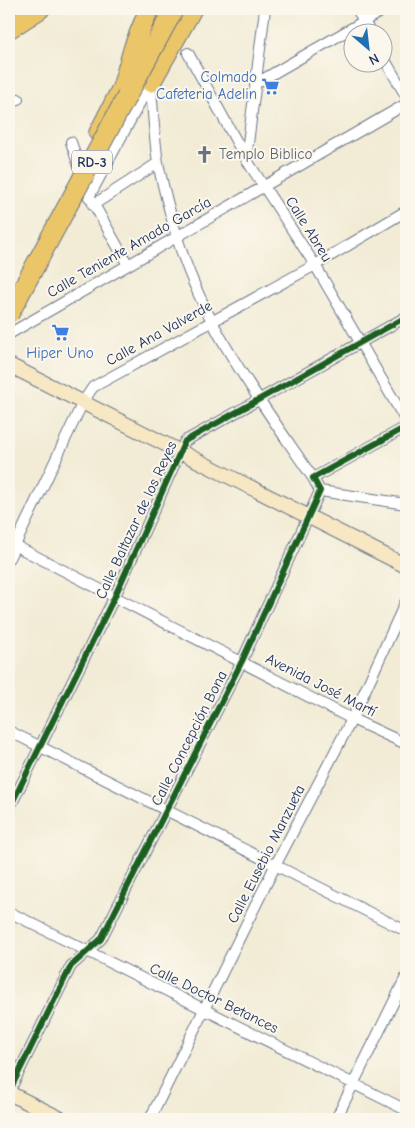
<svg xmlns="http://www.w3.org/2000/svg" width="415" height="1128" font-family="'Comic Neue',sans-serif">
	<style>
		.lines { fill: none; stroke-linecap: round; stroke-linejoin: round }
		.street-casing { stroke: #667188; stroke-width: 12 }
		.secondary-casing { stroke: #667188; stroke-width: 16 }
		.primary-casing { stroke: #667188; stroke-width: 18 }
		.highway-casing { stroke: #667188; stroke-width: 21 }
		.street { stroke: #fff; stroke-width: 10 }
		.secondary { stroke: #f7e8c3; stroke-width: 14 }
		.primary { stroke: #ebc669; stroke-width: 16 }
		.highway { stroke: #ebc669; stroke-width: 19 }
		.highway-bridge-casing { stroke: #667188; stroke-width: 21; stroke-linecap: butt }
		.highway-bridge { stroke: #ebc669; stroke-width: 19 }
		.cycleway-casing { stroke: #fbf7ec; stroke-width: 9 }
		.cycleway { stroke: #1b5e20; stroke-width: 6 }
		.labels { text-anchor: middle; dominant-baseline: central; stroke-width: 4; stroke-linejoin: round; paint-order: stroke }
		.shield { fill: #fbf7ec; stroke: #5e6b89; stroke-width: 1 }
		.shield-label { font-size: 14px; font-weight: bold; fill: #1b2f5e }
		.shop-label { font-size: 15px; fill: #366cbe; stroke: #fbf7ec; text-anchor: end }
		.worship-label { font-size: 15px; fill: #5b616d; stroke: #fbf7ec; text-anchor: start }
		.street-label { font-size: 15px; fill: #1b2f5e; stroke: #fbf7ec }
	</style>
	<rect width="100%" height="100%" fill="#fbf7ec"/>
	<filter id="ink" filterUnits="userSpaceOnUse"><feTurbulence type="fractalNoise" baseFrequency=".02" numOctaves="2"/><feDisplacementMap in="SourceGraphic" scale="10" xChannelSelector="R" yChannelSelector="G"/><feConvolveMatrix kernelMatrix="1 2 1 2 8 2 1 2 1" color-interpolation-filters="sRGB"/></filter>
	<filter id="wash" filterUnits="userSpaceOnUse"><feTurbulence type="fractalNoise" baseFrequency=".0096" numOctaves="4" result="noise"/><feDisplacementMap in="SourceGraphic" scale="20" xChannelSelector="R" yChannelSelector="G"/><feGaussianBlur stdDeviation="1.12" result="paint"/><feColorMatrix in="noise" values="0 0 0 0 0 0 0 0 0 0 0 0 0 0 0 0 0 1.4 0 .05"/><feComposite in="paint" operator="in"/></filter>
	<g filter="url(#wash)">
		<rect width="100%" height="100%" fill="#f2ecd6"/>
	</g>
	<g filter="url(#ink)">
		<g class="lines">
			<defs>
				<path id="street" d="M357,9l13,23
					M188,53l58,106 69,106 91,156
					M382,55l24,41
					M150,79c3,28 4,57 8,84 5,24 12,50 19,74 26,89 85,166 136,241
					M255,84l130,-75
					M9,105l9,-6
					M71,142l16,50 41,73
					M246,159l19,-150
					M89,197l62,-115
					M93,205l65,-42
					M9,334l397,-230
					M320,491l86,13
					M10,543l342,176 54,25
					M9,558l74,-156 10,-15 222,-122 91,-54
					M9,731l397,200
					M9,809l105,-211 71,-157 221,-124
					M9,912l397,198
					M9,1092l62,-126 30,-27 141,-278 78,-170 -7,-13 93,-51
					M150,1119l125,-253 77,-147 54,-118
					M336,1119l70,-142"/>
				<path id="secondary" d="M9,365l397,201
					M9,1093l52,26"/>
				<path id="primary" d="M145,40l15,-31
					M97,133l31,-61"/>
				<path id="highway" d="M9,29l31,-20
					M151,82l41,-73"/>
			</defs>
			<use href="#street" class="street-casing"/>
			<use href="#secondary" class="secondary-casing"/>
			<use href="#primary" class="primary-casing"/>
			<use href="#highway" class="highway-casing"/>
			<use href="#street" class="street"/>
			<use href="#secondary" class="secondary"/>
			<use href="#primary" class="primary"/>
			<use href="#highway" class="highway"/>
			<defs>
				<path id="highway-bridge" d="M123,84l11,-38 15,-37
					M9,314l165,-305"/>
			</defs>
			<use href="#highway-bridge" class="highway-bridge-casing"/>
			<use href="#highway-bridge" class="highway-bridge"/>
			<defs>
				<path id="cycleway" d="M9,809l105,-211 71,-157 221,-124
					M9,1092l62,-126 30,-27 141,-278 78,-170 -7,-13 93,-51"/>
			</defs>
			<use href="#cycleway" class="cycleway-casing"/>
			<use href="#cycleway" class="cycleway"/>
		</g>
	</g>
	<defs>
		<symbol id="supermarket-bare" viewBox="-9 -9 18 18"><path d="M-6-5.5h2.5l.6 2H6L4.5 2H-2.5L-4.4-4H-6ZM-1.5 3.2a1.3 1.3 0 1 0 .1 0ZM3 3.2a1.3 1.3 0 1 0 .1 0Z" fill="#3f7fe0" stroke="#fbf7ec" stroke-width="2.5" paint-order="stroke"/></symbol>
		<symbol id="church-bare" viewBox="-9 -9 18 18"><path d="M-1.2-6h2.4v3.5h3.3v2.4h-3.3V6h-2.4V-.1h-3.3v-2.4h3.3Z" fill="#6b7280" stroke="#fbf7ec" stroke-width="2.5" paint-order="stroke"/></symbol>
	</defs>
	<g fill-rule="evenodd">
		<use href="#supermarket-bare" x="258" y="74" width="25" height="25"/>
		<use href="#church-bare" x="192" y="142" width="25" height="25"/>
		<use href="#supermarket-bare" x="48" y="320" width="25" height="25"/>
	</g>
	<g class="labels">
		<rect class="shield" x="72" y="150.5" width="40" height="23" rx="4"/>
		<g class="shield-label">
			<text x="92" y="162">RD-3</text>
		</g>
		<g class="shop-label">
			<text x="257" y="77">Colmado<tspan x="257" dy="17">Cafeteria Adelin</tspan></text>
			<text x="60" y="353" text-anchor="middle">Hiper Uno</text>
		</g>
		<g class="worship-label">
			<text x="219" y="154">Templo Biblico</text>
		</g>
		<g class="street-label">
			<text transform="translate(309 229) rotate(58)">Calle Abreu</text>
			<text transform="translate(129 247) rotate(-30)">Calle Teniente Amado García</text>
			<text transform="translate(159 333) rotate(-29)">Calle Ana Valverde</text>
			<text transform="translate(136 520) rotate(-65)">Calle Baltazar de los Reyes</text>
			<text transform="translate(321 685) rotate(27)">Avenida José Martí</text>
			<text transform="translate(189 738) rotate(-63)">Calle Concepción Bona</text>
			<text transform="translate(266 854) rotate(-63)">Calle Eusebio Manzueta</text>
			<text transform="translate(214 998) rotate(26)">Calle Doctor Betances</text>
		</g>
	</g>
	<rect width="415" height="1128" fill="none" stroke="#fbf7ec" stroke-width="30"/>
	<g transform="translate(368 48) rotate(152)"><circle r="24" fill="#fbf7ec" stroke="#a1a7b3"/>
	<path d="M0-4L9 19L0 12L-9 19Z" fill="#1f6fb2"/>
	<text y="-8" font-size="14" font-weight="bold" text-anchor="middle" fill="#1b2f5e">N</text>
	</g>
</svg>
